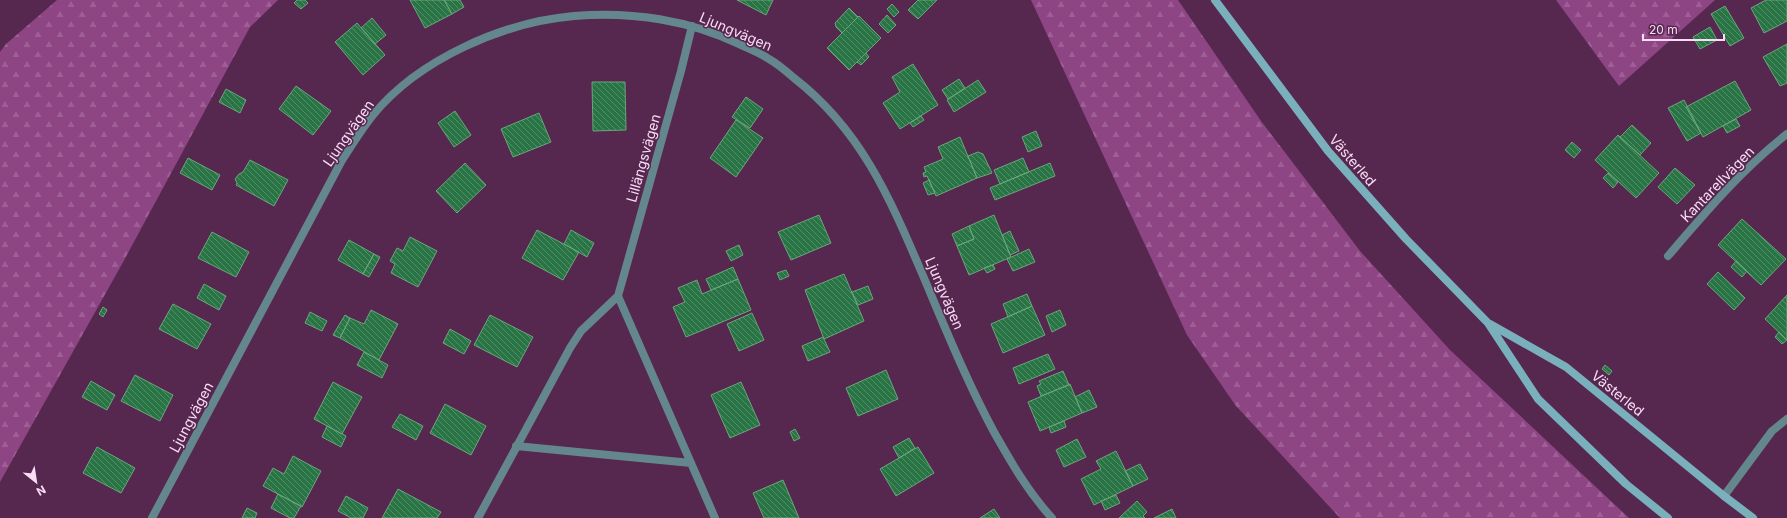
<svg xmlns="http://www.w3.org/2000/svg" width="1787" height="518" font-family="Inter,sans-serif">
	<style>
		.forest { fill: url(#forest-firs) }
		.building { fill: url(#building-back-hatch); stroke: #6aa67b }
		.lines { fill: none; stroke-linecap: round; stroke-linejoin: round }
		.street { stroke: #64878e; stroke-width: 8 }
		.secondary { stroke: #79b0bc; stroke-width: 8 }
		.labels { text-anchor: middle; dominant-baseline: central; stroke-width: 3; stroke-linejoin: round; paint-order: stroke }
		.street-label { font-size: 14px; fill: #fadcf4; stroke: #562850 }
	</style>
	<defs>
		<pattern id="forest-firs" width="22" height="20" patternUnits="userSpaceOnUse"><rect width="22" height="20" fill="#8e4584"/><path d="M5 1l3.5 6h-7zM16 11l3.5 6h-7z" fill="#9f5f96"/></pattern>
		<pattern id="building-back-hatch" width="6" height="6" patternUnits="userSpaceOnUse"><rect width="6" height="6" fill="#287444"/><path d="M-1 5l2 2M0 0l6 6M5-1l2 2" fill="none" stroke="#538e69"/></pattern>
	</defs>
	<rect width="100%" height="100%" fill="#562850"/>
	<path class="forest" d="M57,0h221l-28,27 -128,237 -122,218v-430l6,-8z
		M1031,0h147l83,121 99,130 90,99 179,168h-289l-104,-112 -49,-71z
		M1556,0h159l-96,86z"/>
	<path class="building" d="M297,0h8l3,3 -7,6 -7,-6z
		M410,0h34l8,14 -27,14z
		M444,0h16l4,7 -12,7z
		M737,0h36l-7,15z
		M918,0h19l-19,19 -10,-9z
		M1766,0h21v21l-23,12 -13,-25z
		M892,4l7,8 -5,5 -7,-8z
		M1725,6l19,32 -14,8 -19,-32z
		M849,8l9,9 -16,16 -6,-6 -1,-4z
		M887,15l9,10 -8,8 -9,-9z
		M859,16l22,22 -32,32 -22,-22z
		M372,18l14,17 -11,9 -14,-16z
		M357,23l28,32 -22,20 -28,-33z
		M1710,27l7,13 -17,9 -7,-12z
		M1787,44v39l-7,3 -17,-29z
		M866,53l3,4 -8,8 -4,-3z
		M913,64l25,41 -38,24 -17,-26 17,-11 -8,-15z
		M959,79l6,9 -17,11 -6,-9z
		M978,80l8,12 -32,20 -7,-12z
		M1735,81l16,29 -48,27 -17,-30z
		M592,82h33l1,48 -33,1z
		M296,86l35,25 -18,24 -34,-26z
		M226,89l20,11 -6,13 -21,-11z
		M746,97l17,12 -13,19 -18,-11z
		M1684,100l17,33 -14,8 -19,-33z
		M455,111l16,24 -17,12 -16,-24z
		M539,113l12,29 -38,15 -12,-28z
		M921,116l3,4 -11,7 -3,-4z
		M1736,119l4,7 -13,7 -4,-7z
		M736,120l27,18 -27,39 -26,-19z
		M1632,125l19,18 -11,12 -20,-18z
		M1036,131l6,15 -14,6 -6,-15z
		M1618,135l41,38 -23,25 -41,-38z
		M960,137l17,41 -41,18 -9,-20 -3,1 -1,-4 3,-1 -2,-5 19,-8 -5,-12z
		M1572,142l9,8 -7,8 -9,-8z
		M978,152l5,2 9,19 -15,5 -9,-22z
		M188,158l32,17 -8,15 -32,-17z
		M1023,158l6,14 -29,12 -6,-14z
		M250,160l38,20 -14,26 -38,-21 1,-2 -2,-4 4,-5 4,-2z
		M465,163l21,22 -29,28 -21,-22z
		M1050,163l5,13 -60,24 -5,-12z
		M1675,168l20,17 -18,19 -19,-17z
		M1608,173l10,9 -5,6 -10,-10z
		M929,180l6,13 -7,2 -5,-12z
		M819,215l12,28 -40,17 -13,-28z
		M994,215l17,42 -42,18 -12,-29 17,-7 -5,-13z
		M1742,219l44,40 -25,26 -43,-40z
		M969,226l5,13 -17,7 -5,-12z
		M537,230l42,22 -16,28 -41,-22z
		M571,230l23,13 -7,14 -23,-13z
		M1010,231l9,20 -9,4 -8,-20z
		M212,232l37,20 -13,25 -38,-19z
		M410,237l27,14 -19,36 -27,-14 4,-9 -5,-3 7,-13 6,3z
		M349,240l25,14 -11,20 -25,-14z
		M739,245l4,10 -12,6 -5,-10z
		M1029,249l6,13 -22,9 -6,-12z
		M374,254l6,3 -11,20 -6,-3z
		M1736,261l11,10 -5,6 -11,-10z
		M993,265l2,4 -8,4 -3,-5z
		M733,267l5,12 -27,11 -5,-11z
		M786,270l3,6 -9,4 -3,-7z
		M1718,272l27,26 -11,12 -27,-26z
		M844,274l20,47 -40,18 -19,-49z
		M738,279l13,31 -65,27 -13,-30 12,-5 -7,-14 19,-8 5,14z
		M204,284l22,12 -7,14 -22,-12z
		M868,286l5,13 -15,6 -6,-13z
		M1027,294l5,12 -24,11 -5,-13z
		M1787,295v45l-22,-21z
		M173,304l38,20 -14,25 -38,-20z
		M1032,306l13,29 -42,18 -12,-29z
		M103,307l4,3 -4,7 -4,-3z
		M371,310l27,14 -19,36 -39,-22 10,-20 14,6z
		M1060,310l6,15 -14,7 -6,-16z
		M310,312l17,9 -5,10 -17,-8z
		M752,313l12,27 -25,11 -12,-27z
		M345,315l5,3 -10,20 -7,-3z
		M490,315l43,22 -16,30 -43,-22z
		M450,329l21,12 -7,13 -21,-11z
		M1779,332l8,8 -5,4 -7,-7z
		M823,337l7,15 -22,9 -6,-15z
		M364,352l24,13 -6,13 -25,-13z
		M1048,354l7,15 -36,15 -6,-16z
		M1605,365l7,6 -3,4 -7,-6z
		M886,370l12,29 -40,17 -12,-28z
		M1063,371l6,14 -28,11 -4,-10 4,-2 -2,-3z
		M135,375l38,20 -13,26 -39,-20z
		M91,381l24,14 -8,15 -25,-13z
		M333,382l29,15 -20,37 -28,-15z
		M741,382l19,43 -30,13 -19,-43z
		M1070,384l12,29 -42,18 -12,-29z
		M1089,390l8,17 -15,6 -7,-16z
		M445,404l41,22 -15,29 -41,-22z
		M400,414l23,12 -7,14 -24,-13z
		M1064,421l2,6 -15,6 -2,-6z
		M327,426l19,10 -5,11 -19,-10z
		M795,429l5,9 -6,3 -4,-9z
		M909,438l6,10 -16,10 -6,-11z
		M1077,439l9,18 -22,10 -8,-17z
		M97,447l38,21 -14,25 -38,-20z
		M918,447l16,26 -38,23 -16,-27z
		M1116,451l17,35 -39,19 -13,-26 20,-10 -5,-8z
		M293,456l28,15 -19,36 -39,-21 10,-18 11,6z
		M1140,464l8,15 -15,7 -8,-15z
		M783,480l16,38h-35l-11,-25z
		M398,489l43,23 -4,6h-55z
		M278,494l23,12 -7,12h-4l-19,-10z
		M1116,495l4,8 -15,7 -4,-9z
		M346,496l22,12 -5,10h-12l-13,-7z
		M1137,501l10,11 -4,4 2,2h-26z
		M247,508l10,5 -2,5h-13z
		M994,509l6,9h-20z
		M1172,509l4,9h-22z"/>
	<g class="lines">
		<path class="street" d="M1668,256c37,-43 74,-87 119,-122
			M618,296l97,222
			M516,446l175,17
			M1724,496l48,-65 15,-12
			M152,518l189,-356c10,-16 20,-32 32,-47 46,-56 131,-93 201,-99 57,-5 116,4 167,29 9,4 19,8 28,14 9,5 17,12 25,19 66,51 95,118 127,193 23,54 45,109 73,161 17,30 34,60 58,86
			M478,518l92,-170 11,-17 37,-35 63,-225 11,-45"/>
		<path class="secondary" d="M1215,0l113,151 78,88 82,84 50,76 88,85 42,34
			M1490,324l76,43 158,129 29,22"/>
	</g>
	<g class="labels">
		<g class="street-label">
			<text transform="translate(736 31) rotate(23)">Ljungvägen</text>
			<text transform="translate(348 133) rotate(-55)">Ljungvägen</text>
			<text transform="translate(643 158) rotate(-74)">Lillängsvägen</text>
			<text transform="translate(1353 160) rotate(49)">Västerled</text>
			<text transform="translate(1717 184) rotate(-46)">Kantarellvägen</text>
			<text transform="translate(945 293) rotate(67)">Ljungvägen</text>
			<text transform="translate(1618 393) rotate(39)">Västerled</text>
			<text transform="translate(191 417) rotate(-62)">Ljungvägen</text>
		</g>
	</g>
	<g transform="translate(36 482) rotate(150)" stroke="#562850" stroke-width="3" paint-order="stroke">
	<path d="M0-3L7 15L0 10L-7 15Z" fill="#fadcf4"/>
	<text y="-6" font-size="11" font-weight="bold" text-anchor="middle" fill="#fadcf4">N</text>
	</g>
	<path d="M1643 34v6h81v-6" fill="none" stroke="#fadcf4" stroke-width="2"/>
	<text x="1649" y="34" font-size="12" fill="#fadcf4" stroke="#562850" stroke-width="3" paint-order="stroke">20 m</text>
</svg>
